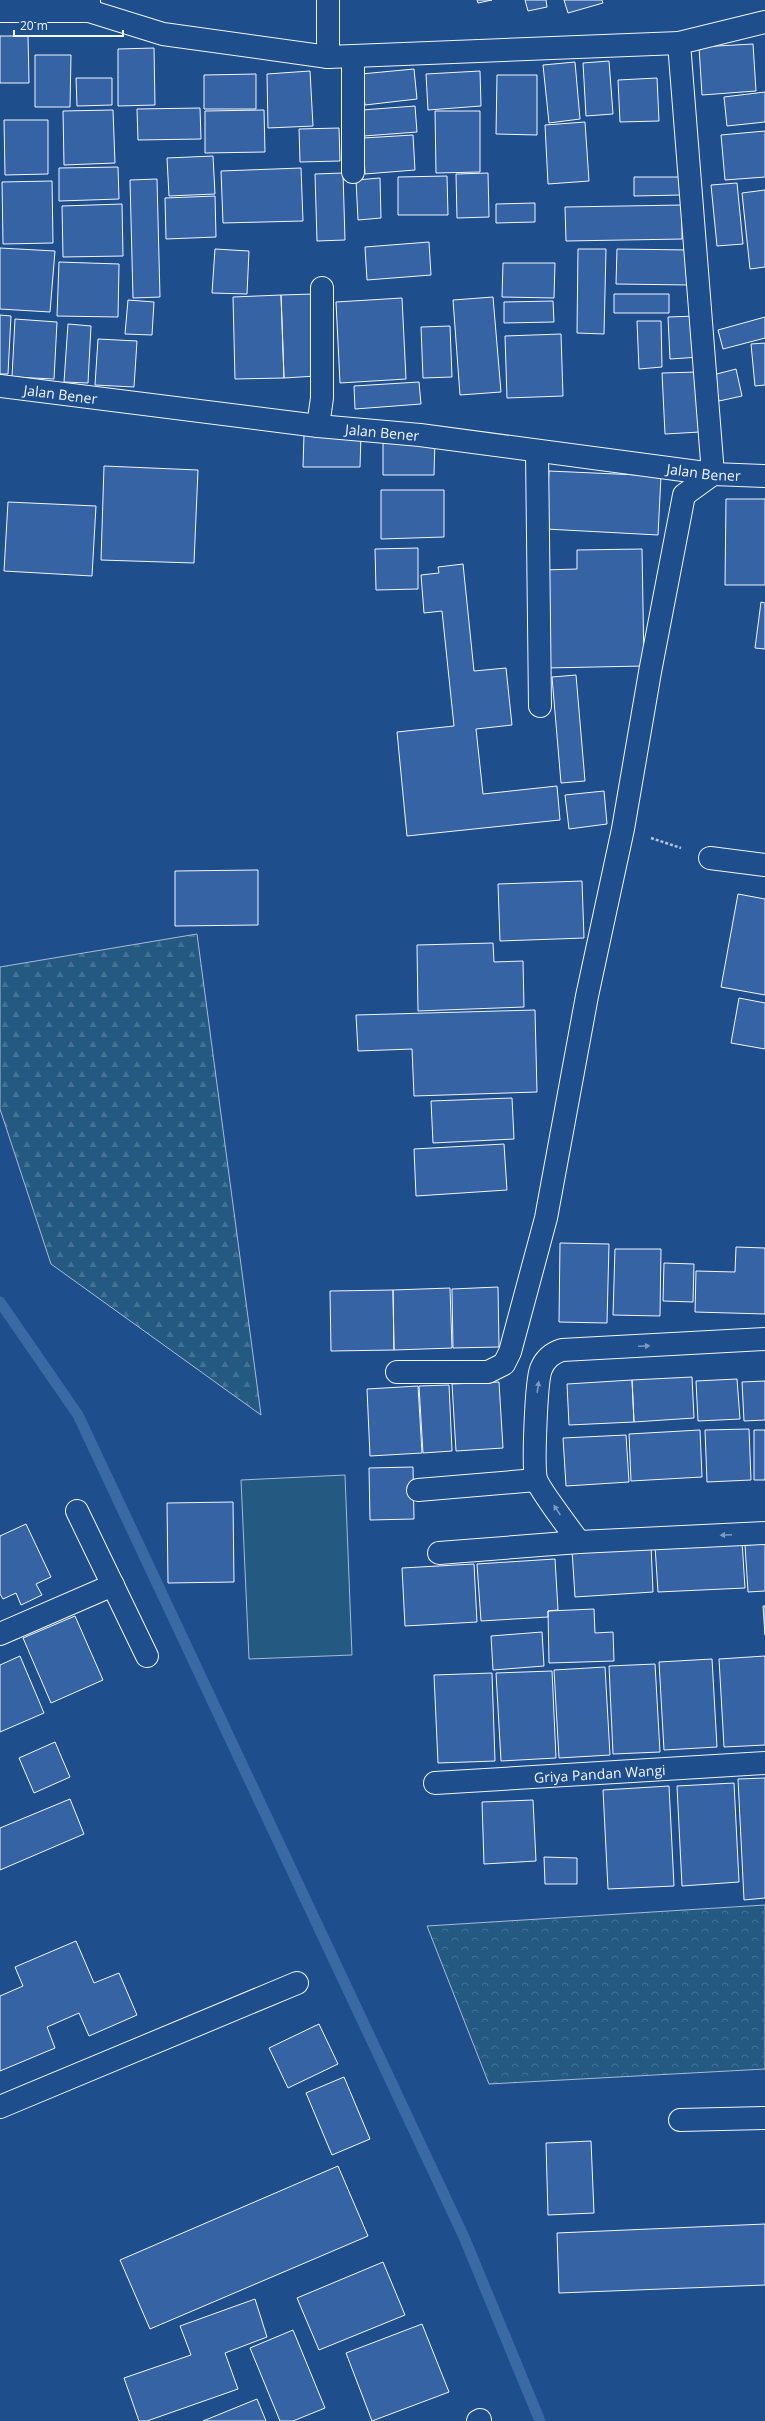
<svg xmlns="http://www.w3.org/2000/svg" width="765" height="2421" font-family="'Open Sans',sans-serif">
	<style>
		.forest { fill: url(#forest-firs); stroke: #a8bbd7 }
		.park { fill: url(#park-crowns); stroke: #a8bbd7 }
		.pitch { fill: #245a82; stroke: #a8bbd7 }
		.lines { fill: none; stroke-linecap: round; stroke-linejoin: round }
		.stream { stroke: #3b69a3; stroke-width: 11 }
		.building { fill: #3563a3; stroke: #f2f6ff }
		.minor-casing { stroke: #f2f6ff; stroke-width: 24 }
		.path { stroke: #b3c4dc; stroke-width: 2.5; stroke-dasharray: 3 2; stroke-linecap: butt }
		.minor { stroke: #1f4e8c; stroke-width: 22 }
		.oneway { fill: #7e9ac0 }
		.labels { text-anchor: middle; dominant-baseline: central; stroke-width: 3; stroke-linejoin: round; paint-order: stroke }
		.street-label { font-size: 14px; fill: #f2f6ff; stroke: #1f4e8c }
	</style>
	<defs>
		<pattern id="forest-firs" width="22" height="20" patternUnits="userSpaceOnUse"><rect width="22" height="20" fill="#245a82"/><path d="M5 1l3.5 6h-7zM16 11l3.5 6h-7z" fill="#447295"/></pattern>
		<pattern id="park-crowns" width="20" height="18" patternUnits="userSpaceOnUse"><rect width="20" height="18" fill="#245a82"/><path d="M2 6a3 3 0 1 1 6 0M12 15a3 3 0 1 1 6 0" fill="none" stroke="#447295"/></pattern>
	</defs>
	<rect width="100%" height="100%" fill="#1f4e8c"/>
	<path class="forest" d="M197,934l64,481 -210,-151 -51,-155v-142z"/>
	<path class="park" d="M765,1905v164l-276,15 -62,-158z"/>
	<path class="pitch" d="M345,1475l7,180 -103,4 -8,-179z"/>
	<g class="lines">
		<path class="stream" d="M0,1302l78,113 386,822 76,184"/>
	</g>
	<path class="building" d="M477,0h15l-14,3z
		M525,0h21l1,7 -19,4z
		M564,0h38l1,3 -35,10z
		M0,36h28l1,47h-29z
		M753,44l3,47 -54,4 -3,-48z
		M154,48l1,57 -37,1v-57z
		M35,55h36l-1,52h-35z
		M609,61l4,53 -27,2 -3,-53z
		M575,62l5,57 -31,4 -6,-58z
		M414,69l3,30 -52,6 -4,-31z
		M310,71l3,55 -45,2 -1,-54z
		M480,71l1,35 -53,4 -2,-36z
		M256,74v35h-52v-34z
		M497,75h40v60l-41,-1z
		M76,78h36v27l-35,1z
		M657,78l2,43 -39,1 -2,-42z
		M765,92v30l-38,4 -3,-29z
		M415,106l2,26 -53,4 -2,-26z
		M200,108l1,31 -63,1 -1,-31z
		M113,110l2,53 -51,2 -1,-54z
		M264,110l1,42 -60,1v-42z
		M435,111h45v61l-44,1z
		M4,120h44v54l-43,1z
		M585,122l4,59 -41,3 -3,-59z
		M339,128l1,33 -40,1 -1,-33z
		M765,131v46l-40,3 -4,-45z
		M413,135l2,35 -50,4 -2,-36z
		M213,156l2,38 -46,2 -2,-38z
		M118,167l1,32 -60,2v-33z
		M301,168l2,53 -80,2 -2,-52z
		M343,173l2,67 -28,1 -2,-67z
		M488,173l1,44 -32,1 -1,-44z
		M447,176l1,39h-50v-38z
		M634,177h48v18l-48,1z
		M380,178l1,40 -23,2 -2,-40z
		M157,179l3,118 -27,1 -3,-118z
		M52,181l1,62 -50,1 -1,-62z
		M737,183l6,61 -26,2 -6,-61z
		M765,190v77l-15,2 -8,-76z
		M215,196l1,41 -50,2 -1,-41z
		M535,203v19l-39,1v-19z
		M122,204l1,52 -60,1 -1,-51z
		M682,205v34l-116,2 -1,-34z
		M429,242l2,33 -64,5 -2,-33z
		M0,248l55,3 -5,61 -50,-3z
		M215,249l34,2 -2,43 -35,-1z
		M578,249h28l-2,85 -27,-1z
		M617,249l74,1 -1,35 -74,-1z
		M59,262l60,2 -1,53 -61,-1z
		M503,263h52l-1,35 -52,-1z
		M314,294l2,82 -32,2 -3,-83z
		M614,294h55v19h-55z
		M281,295l3,83 -49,1 -2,-82z
		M493,297l8,95 -41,3 -7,-95z
		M402,298l4,81 -66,4 -4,-81z
		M128,300l26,2 -2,33 -27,-1z
		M553,301l1,21 -50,1v-21z
		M0,315l11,1 -3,58h-8z
		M698,316l2,41 -30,2 -2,-42z
		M765,317v21l-42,11 -5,-19z
		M15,319l42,3 -3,57 -42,-2z
		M637,321h24l1,46 -23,2z
		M68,324l23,2 -3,57 -24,-1z
		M450,326l2,51 -29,1 -2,-51z
		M561,334l2,62 -56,2 -2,-62z
		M98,339l39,2 -3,46 -39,-2z
		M765,343v42l-10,1 -4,-42z
		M736,369l6,27 -23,5 -6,-26z
		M697,372l3,60 -35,2 -3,-61z
		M419,382l2,22 -66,5 -1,-23z
		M304,434l57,1 -1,32h-57z
		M383,438l52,1 -1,36h-51z
		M104,466l94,4 -4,93 -93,-3z
		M549,471l112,5 -3,59 -112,-6z
		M381,490h63v47l-63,2z
		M726,499h39v86h-40z
		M8,502l88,4 -4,70 -88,-5z
		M418,548v41l-42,1 -1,-41z
		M642,549l2,117 -98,2 -2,-98 33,-1v-19z
		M463,564l11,107 32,-3 6,57 -36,4 7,65 74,-8 3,34 -153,16 -10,-104 57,-6 -12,-115 -18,2 -3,-38 18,-2 -1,-6z
		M761,602l4,1v46l-10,-1z
		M576,675l9,106 -24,2 -9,-106z
		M604,791l3,33 -38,5 -4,-34z
		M258,870v55l-83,1v-55z
		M582,881l2,57 -84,3 -2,-57z
		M738,894l27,5v96l-44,-8z
		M493,943l1,19 29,-1 1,46 -106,4 -1,-66z
		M739,998l26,5v46l-34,-6z
		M535,1010l2,82 -123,4 -2,-47 -54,2 -2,-36z
		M512,1098l2,41 -81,4 -2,-42z
		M504,1144l3,46 -91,6 -2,-47z
		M560,1243l49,1 -2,79 -48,-1z
		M736,1247l29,1v66l-70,-2 1,-41 39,1z
		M615,1249h46l-1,67 -47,-1z
		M664,1263l30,1 -1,38 -30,-1z
		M498,1287l1,60 -46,1 -1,-59z
		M450,1288l2,60 -58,2 -1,-60z
		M393,1290l1,60 -63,1 -1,-60z
		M692,1377l2,41 -60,4 -2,-42z
		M737,1379l3,40 -42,2 -2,-40z
		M632,1380l2,42 -65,3 -2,-41z
		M765,1381v39l-21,1 -2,-39z
		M499,1382l4,66 -47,3 -4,-67z
		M449,1385l3,66 -29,2 -4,-67z
		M418,1386l4,67 -52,3 -3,-67z
		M749,1429l2,51 -44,2 -2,-52z
		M700,1430l2,47 -71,4 -2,-47z
		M754,1430h11v50h-11z
		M626,1435l3,47 -63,4 -3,-48z
		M413,1467l1,52 -44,1 -1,-52z
		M233,1502l1,80 -66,1 -1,-80z
		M26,1524l25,53 -15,7 6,11 -21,10 -5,-12 -13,6 -3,-5v-58z
		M742,1541l3,47 -87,4 -3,-46z
		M765,1544v47l-17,1 -3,-47z
		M651,1545l2,47 -78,5 -3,-47z
		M555,1559l3,51 -10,1v6l-67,4 -4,-57z
		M474,1564l3,58 -72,4 -3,-58z
		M763,1606h2v29z
		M594,1609l1,24 18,-1 1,29 -65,2 -1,-52z
		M75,1616l28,64 -52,23 -28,-65z
		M542,1632l2,34 -51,4 -2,-34z
		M20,1656l24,57 -44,19v-67z
		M765,1656v89l-41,2 -5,-88z
		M712,1659l5,88 -53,3 -5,-88z
		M655,1664l5,88 -47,2 -4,-88z
		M605,1667l5,88 -51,3 -5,-88z
		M552,1671l4,87 -55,3 -5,-88z
		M492,1673l3,88 -57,2 -4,-88z
		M55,1742l15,35 -36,16 -15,-35z
		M765,1778v120l-21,2 -6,-121z
		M734,1783l5,99 -57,4 -5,-100z
		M669,1786l5,100 -66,3 -5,-99z
		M70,1799l14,35 -84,36v-42z
		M533,1800l3,61 -52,3 -2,-62z
		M544,1857l33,1v26h-32z
		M76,1941l18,42 25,-10 18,42 -48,21 -10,-23 -32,14 8,21 -55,23v-75l23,-10 -8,-19z
		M319,2024l19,40 -50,24 -19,-40z
		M344,2077l26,62 -38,16 -26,-62z
		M591,2141l3,72 -46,2 -2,-72z
		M338,2166l30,70 -218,93 -30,-69z
		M765,2224v61l-206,8 -2,-60z
		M383,2262l22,53 -86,35 -22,-52z
		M255,2299l12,38 -42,16 13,36 -91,32h-8l-15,-43 67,-23 -11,-29z
		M422,2324l27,68 -77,29 -26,-68z
		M293,2330l32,78 -32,13h-13l-30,-73z
		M257,2399l9,22h-63z"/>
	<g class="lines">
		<defs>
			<g id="minor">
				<path d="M89,0v11l74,23 165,23 351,-14"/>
				<path d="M328,0v57"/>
				<path d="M0,11h89"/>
				<path d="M353,172v-115"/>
				<path id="s1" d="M0,386l318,40 102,9 293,39 52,2"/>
				<path d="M318,426l4,-28v-110"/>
				<path d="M537,452l3,254"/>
				<path d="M710,858l55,7"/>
				<path d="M397,1372h91l16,-8 6,-12 36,-134 41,-222 36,-167 27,-157 34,-177 29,-21 -34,-431 86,-21"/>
				<path d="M418,1490l118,-10"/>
				<path d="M77,1511l70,145"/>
				<path d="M579,1542c-8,-11 -40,-53 -43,-63 -3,-13 0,-97 5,-110 4,-10 11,-16 21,-19l203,-11"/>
				<path d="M439,1553l140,-11 186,-9"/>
				<path d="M0,1634l113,-49"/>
				<path id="s2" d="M435,1783l330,-20"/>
				<path d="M0,2107l297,-124"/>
				<path d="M680,2120l85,-2"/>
				<path d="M478,2421l2,-1"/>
			</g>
		</defs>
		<use href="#minor" class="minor-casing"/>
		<path class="path" d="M651,838l30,10"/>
		<use href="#minor" class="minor"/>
	</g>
	<defs><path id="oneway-solid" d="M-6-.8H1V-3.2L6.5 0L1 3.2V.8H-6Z"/></defs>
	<g class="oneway">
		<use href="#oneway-solid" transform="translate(644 1346) rotate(-3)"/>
		<use href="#oneway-solid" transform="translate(538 1387) rotate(-82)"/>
		<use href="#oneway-solid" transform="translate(557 1510) rotate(-124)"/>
		<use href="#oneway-solid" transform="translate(726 1535) rotate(177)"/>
	</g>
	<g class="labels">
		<g class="street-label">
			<text stroke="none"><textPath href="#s1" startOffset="61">Jalan Bener</textPath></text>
			<text stroke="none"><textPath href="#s1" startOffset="385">Jalan Bener</textPath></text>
			<text stroke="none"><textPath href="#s1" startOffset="709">Jalan Bener</textPath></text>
			<text stroke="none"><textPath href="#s2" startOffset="165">Griya Pandan Wangi</textPath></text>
		</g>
	</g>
	<path d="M14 30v6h109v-6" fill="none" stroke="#f2f6ff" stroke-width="2"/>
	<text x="20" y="30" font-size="12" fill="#f2f6ff" stroke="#1f4e8c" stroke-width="3" paint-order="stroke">20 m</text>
</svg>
